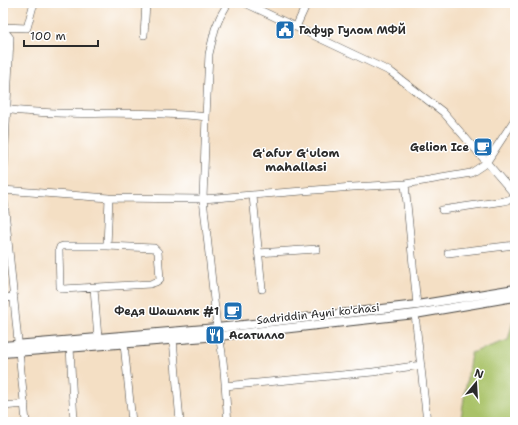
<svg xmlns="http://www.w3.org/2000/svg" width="518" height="425" font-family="'Shantell Sans',sans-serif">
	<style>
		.green { fill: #a9c268; stroke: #6a764a }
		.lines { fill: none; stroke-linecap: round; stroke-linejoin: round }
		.minor-casing { stroke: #494642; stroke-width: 8 }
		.major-casing { stroke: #494642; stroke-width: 10 }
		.minor { stroke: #fff; stroke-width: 7 }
		.major { stroke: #fff; stroke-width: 8 }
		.labels { text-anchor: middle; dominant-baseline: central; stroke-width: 3; stroke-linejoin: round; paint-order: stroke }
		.poi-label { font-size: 11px; font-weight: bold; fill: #2b2b2b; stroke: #fff; text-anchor: start }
		.street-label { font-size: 11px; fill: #2b2b2b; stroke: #fff }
		.neighbourhood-label { font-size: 12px; font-weight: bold; fill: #2b2b2b; stroke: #fff }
	</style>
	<rect width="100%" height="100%" fill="#fff"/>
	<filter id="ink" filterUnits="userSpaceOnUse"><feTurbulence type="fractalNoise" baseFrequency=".025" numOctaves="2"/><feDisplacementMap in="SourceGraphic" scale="8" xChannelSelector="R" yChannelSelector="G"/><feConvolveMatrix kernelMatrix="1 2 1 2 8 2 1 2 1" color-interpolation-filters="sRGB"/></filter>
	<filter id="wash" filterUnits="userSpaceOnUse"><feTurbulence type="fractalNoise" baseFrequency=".012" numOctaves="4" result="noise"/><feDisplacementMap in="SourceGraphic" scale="16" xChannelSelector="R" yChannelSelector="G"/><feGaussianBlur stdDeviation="0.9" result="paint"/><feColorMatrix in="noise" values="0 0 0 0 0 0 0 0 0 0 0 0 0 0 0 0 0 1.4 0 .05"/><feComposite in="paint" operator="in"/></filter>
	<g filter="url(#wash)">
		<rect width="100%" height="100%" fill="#f4dfc4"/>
		<path class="green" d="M515,314v108h-53l-1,-4 10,-65 37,-13z"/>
	</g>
	<g filter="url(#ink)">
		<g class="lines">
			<defs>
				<path id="minor" d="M245,3l146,69 52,40 72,83
					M3,27l24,1 6,-22 3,-3
					M296,27l11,-24
					M3,29l7,9 -7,152 23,232
					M144,35l2,-32
					M4,109c67,9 135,0 202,8
					M405,184l12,121
					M3,190l106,8 94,1 150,-12 52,-3 66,-11 15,-10 29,-44
					M253,196l9,93
					M442,210l62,-9 11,-3
					M63,246h44l47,2 4,4 2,27 -4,3 -6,2 -87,5 -3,-2 -1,-37 1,-3z
					M107,246l2,-48
					M258,253l59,-4
					M448,253l67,-8
					M94,288l4,50
					M3,298l11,-1
					M415,314l12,108
					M173,339l7,83
					M124,344l8,78
					M70,347l4,75
					M225,386l148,-14 48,-7
					M3,406l22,-2
					M228,422c-3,-30 -3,-65 -11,-94l-14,-129 3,-82 3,-63 6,-25 5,-12 8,-14"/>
				<path id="major" d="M3,346l214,-18 200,-23 98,-16
					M3,353l216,-17 196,-22 100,-17"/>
			</defs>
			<use href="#minor" class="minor-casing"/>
			<use href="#major" class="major-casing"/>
			<use href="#minor" class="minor"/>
			<use href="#major" class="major"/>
		</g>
	</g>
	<defs>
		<symbol id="civic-square" viewBox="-11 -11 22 22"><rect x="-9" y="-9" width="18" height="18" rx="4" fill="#1f6fb2" stroke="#fff"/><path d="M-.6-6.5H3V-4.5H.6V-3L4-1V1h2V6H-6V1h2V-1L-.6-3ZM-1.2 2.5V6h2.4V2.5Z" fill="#fff"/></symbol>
		<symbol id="cafe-square" viewBox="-11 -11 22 22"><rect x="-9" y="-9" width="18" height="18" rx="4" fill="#1f6fb2" stroke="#fff"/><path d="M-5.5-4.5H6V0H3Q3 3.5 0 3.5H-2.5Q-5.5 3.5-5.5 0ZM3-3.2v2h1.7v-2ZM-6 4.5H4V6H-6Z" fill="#fff"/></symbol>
		<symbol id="restaurant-square" viewBox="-11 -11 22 22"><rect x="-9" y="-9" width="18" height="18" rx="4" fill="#1f6fb2" stroke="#fff"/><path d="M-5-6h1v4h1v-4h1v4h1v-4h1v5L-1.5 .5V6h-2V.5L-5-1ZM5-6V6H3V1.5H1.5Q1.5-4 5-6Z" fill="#fff"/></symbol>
	</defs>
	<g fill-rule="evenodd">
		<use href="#civic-square" x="274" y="19" width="22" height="22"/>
		<use href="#cafe-square" x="472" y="136" width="22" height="22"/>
		<use href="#cafe-square" x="222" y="300" width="22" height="22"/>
		<use href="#restaurant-square" x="204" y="324" width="22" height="22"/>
	</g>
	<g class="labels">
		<g class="poi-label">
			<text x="299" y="30">Гафур Гулом МФЙ</text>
			<text x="469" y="147" text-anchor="end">Gelion Ice</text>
			<text x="219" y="311" text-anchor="end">Федя Шашлык #1</text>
			<text x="229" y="335">Асатилло</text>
		</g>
		<g class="street-label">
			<text transform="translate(318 314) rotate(-6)">Sadriddin Ayni ko'chasi</text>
		</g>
		<g class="neighbourhood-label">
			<text x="296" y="153">Gʻafur Gʻulom<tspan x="296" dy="14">mahallasi</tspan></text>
		</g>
	</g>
	<rect width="518" height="425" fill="none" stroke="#fff" stroke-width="16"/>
	<g transform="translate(476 383) rotate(18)" stroke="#ffffff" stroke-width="3" paint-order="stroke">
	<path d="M0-3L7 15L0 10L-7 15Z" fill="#2b2b2b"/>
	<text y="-6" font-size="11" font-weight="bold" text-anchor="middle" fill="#2b2b2b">N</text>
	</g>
	<path d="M24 40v6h74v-6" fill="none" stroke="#2b2b2b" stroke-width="2"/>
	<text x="30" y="40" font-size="12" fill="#2b2b2b" stroke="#ffffff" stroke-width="3" paint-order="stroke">100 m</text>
</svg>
